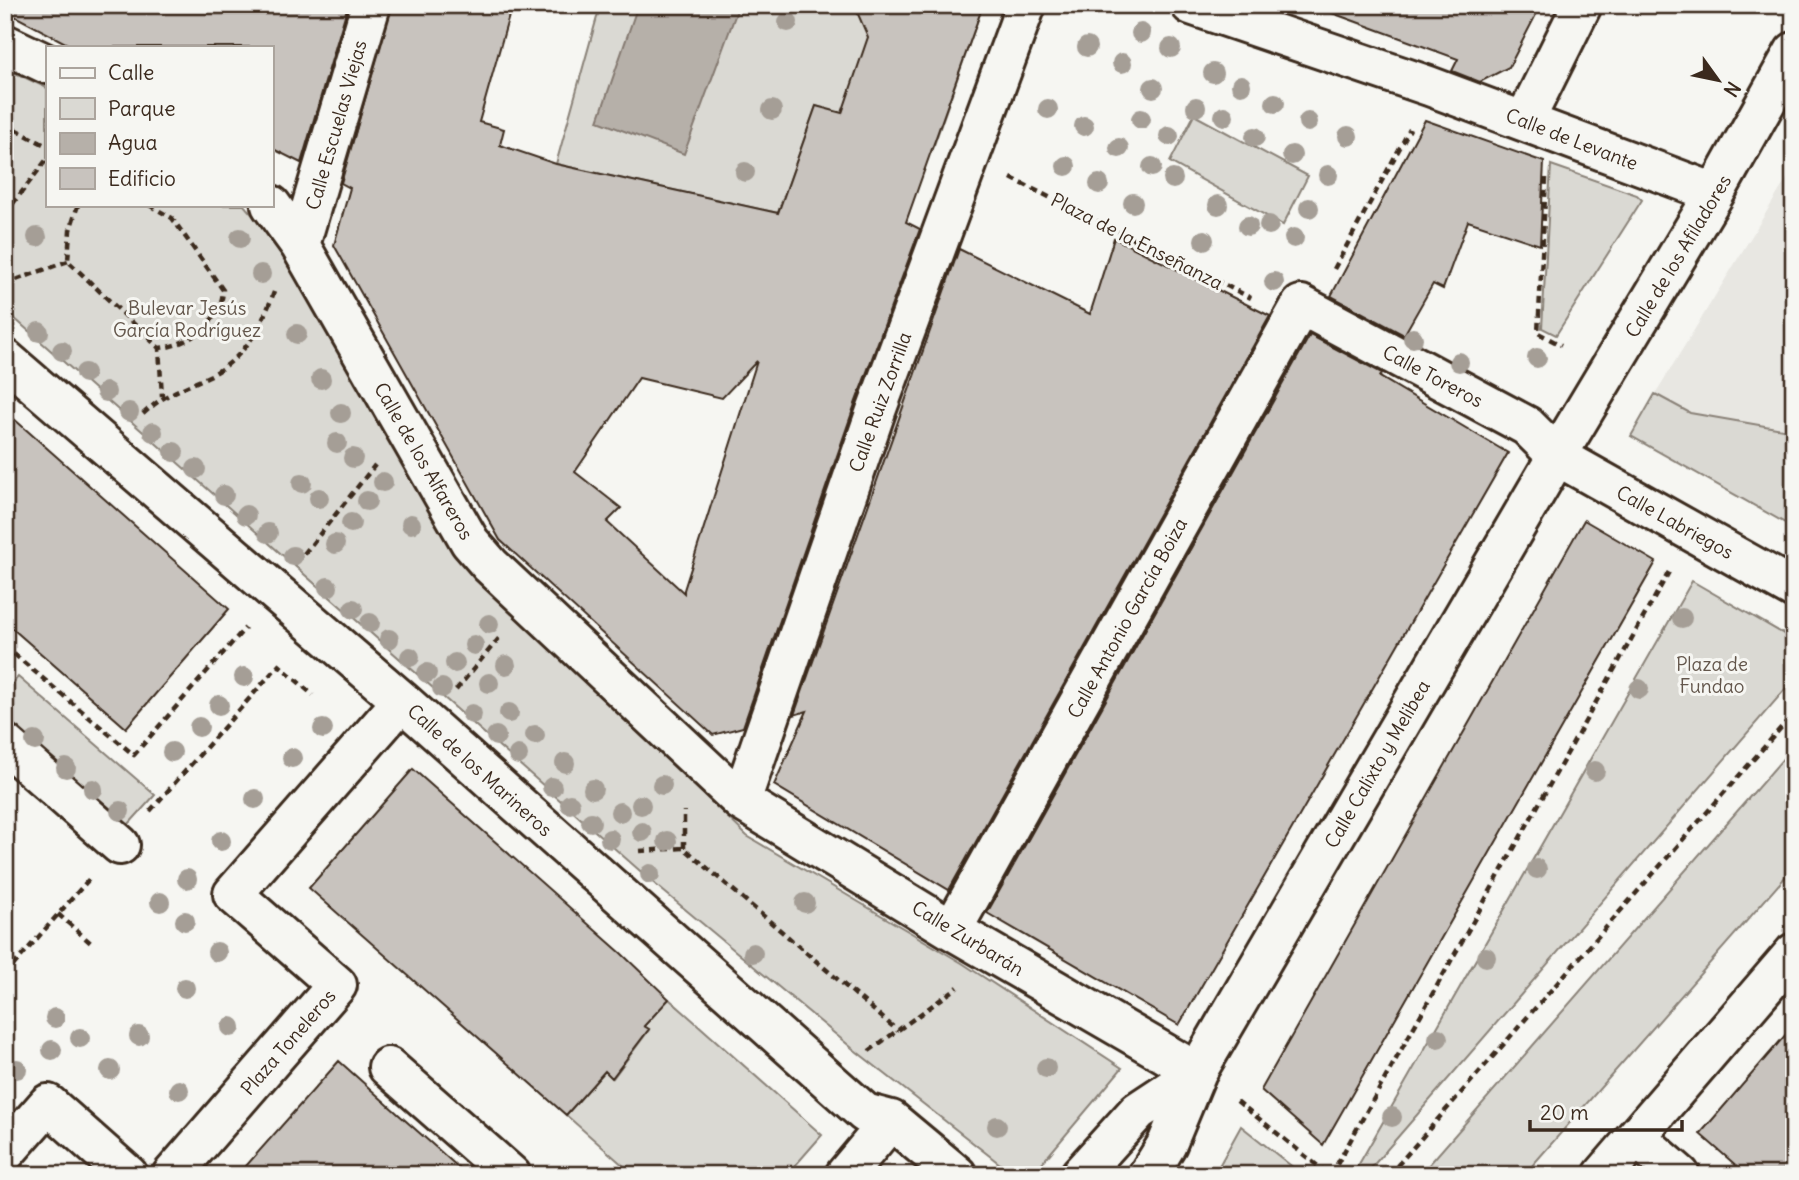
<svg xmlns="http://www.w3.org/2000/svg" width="1799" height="1180" font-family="Delius,sans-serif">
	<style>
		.built { fill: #e8e7e2 }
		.green { fill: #dad9d3; stroke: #8a8278; stroke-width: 2 }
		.water { fill: #b6b0a9; stroke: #857a71; stroke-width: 2 }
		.building { fill: #c8c3be; stroke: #3b2a1e; stroke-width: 2; fill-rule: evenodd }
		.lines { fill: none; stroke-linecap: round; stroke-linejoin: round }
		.minor-casing { stroke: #3b2a1e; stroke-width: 44 }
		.path { stroke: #3b2a1e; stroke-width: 4.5; stroke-dasharray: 7 5; stroke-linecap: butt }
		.minor { stroke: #f6f6f2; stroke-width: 38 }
		.tree { fill: #a59e96 }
		.labels { text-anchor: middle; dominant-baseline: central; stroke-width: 6; stroke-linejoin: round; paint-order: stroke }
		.street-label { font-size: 19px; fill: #3b2a1e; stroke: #f6f6f2 }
		.park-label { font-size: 19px; fill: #63564b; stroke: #f6f6f2 }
	</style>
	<rect width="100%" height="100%" fill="#f6f6f2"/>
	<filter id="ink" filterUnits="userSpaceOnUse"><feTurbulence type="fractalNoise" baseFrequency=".0143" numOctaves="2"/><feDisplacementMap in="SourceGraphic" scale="14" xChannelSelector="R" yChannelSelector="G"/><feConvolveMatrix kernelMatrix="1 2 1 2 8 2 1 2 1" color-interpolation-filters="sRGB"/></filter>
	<g filter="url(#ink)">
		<path class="built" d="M1794,167v264l-104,-18 -35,-19z"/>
		<path class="green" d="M597,5h386l-49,140 -118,-39 -38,107 -222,-49 43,-154z
			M5,68l42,20v117h197l35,41 185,318 283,272 215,127 160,105 -90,107h-18l-162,-127 -196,-163 -651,-575z
			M1194,115l114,61 -25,49 -113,-63z
			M1551,165l86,30 5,5 -86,135 -14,-7z
			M1655,394l35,19 104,18v97l-163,-92z
			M1692,581l102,59v39l-429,496 -10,-4z
			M18,677l137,118 -27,30 -123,-104v-29z
			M1794,746v121l-270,308h-104z
			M669,999l153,136 -35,40h-153l-68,-60 39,-44 8,7 36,-48 -5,-4z
			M1241,1126l58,46 -3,3h-82z"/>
		<path class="water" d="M638,5h101l-55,149 -86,-33z"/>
		<path class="building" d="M5,5h343l-47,158 -30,-15v-101h-198l-68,-36z
			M392,5h120l-33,117 25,7 -4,16 56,19 222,49 38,-107 26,7 26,-76 -14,-32h129l-77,217 14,7 -65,175 -112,323 -30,8 -213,-195 -166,-295 16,-57 -9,-5zM757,361l-73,229v3l-77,-71 14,-14 -46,-36 64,-94 83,20z
			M1325,5h216l-32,62 -29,15 -28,-11 6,-12 -134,-49z
			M1425,120l119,42 -4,83 -72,-24 -25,68 -10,-5 -29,51 -73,-39z
			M1114,238l156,78 -321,574 -175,-105 33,-74 -13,4 165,-466 131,65z
			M1310,335l72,38 -2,4 128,76 -329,572 -192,-112z
			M5,411l224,198 -103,119 -121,-106z
			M1584,520l72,42 -333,583 -62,-55z
			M413,769l208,184 48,46 -25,27 5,3 -37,49 -7,-7 -39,44 -257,-227z
			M1794,1025v150h-47l-47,-41z
			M339,1061l58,52 70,62h-229z"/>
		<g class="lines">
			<defs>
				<path id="minor" d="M1191,5l238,81 286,107
					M5,44l42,20
					M1525,120l57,-115
					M271,205l29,40 170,297 20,23 251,236 211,129 245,142
					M300,245l71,-240
					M5,359l397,342 463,412 26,7 66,55
					M5,744l115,101
					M741,801l135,-390 150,-406
					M952,930l349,-625 226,121 30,30 237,133
					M388,1067l123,108
					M1636,1137l44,38
					M5,1153l43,-49 80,71
					M172,1175l165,-190 -104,-91 169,-193
					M845,1175l46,-55
					M1080,1175l58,-64 59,-39
					M1148,1175l19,-31 30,-72 360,-616 158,-263 79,-141
					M1603,1175l191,-222"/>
			</defs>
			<use href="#minor" class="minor-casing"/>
			<path class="path" d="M5,124l42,22
				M1011,178l240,120
				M1546,178l-8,155 23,12
				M78,205l-8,25 -2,31 91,87 3,48
				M149,205l23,13 51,72c-1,31 -34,56 -64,58
				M5,214l42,-55
				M5,256l9,23
				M1334,269l76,-140
				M5,284l63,-23
				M143,414c24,-22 38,-24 66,-38 35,-17 52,-48 65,-84
				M304,554l71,-89
				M5,652l3,-3 126,106 111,-127
				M456,690l44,-53
				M150,811l129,-146 34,30
				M684,848v-37
				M640,851l44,-3 214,183
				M58,914l34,30
				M5,975l85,-97
				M869,1051l89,-64
				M1237,1101l92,74
				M1331,1175l339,-605
				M1389,1175l405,-462"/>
			<use href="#minor" class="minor"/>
		</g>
		<g class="tree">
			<circle cx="788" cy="22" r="10"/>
			<circle cx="1141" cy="33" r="10"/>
			<circle cx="1087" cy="47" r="10"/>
			<circle cx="1171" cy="48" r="10"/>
			<circle cx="1122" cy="63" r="10"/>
			<circle cx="1213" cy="73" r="10"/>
			<circle cx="1241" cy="85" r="10"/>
			<circle cx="1153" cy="88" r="10"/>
			<circle cx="1275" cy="103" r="10"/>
			<circle cx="1196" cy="107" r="10"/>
			<circle cx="1048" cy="109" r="10"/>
			<circle cx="772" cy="110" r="10"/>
			<circle cx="1224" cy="116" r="10"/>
			<circle cx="1141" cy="119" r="10"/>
			<circle cx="1308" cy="122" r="10"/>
			<circle cx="1084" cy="126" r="10"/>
			<circle cx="1169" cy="136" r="10"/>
			<circle cx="1348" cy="136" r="10"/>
			<circle cx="1255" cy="137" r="10"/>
			<circle cx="1119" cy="148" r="10"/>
			<circle cx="1292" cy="155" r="10"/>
			<circle cx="1066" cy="166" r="10"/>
			<circle cx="1152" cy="167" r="10"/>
			<circle cx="745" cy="172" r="10"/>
			<circle cx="1328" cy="175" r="10"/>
			<circle cx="1173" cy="179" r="10"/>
			<circle cx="1099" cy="184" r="10"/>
			<circle cx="1133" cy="203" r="10"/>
			<circle cx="1218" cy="205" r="10"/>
			<circle cx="1309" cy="208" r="10"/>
			<circle cx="1269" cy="225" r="10"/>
			<circle cx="1248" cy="226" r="10"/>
			<circle cx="37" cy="237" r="10"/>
			<circle cx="240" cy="238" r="10"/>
			<circle cx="1294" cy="238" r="10"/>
			<circle cx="1204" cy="240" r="10"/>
			<circle cx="261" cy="274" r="10"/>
			<circle cx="1274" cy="282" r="10"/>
			<circle cx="39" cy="332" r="10"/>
			<circle cx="297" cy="334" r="10"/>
			<circle cx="1413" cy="338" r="10"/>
			<circle cx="62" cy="351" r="10"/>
			<circle cx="1537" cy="358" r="10"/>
			<circle cx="1459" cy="362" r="10"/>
			<circle cx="85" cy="373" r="10"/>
			<circle cx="321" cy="379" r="10"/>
			<circle cx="106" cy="392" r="10"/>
			<circle cx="129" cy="412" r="10"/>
			<circle cx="341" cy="413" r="10"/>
			<circle cx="153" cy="432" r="10"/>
			<circle cx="337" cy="443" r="10"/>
			<circle cx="174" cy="452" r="10"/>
			<circle cx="353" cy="458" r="10"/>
			<circle cx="196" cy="469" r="10"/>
			<circle cx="383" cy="482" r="10"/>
			<circle cx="302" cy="483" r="10"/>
			<circle cx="224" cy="495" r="10"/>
			<circle cx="319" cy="498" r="10"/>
			<circle cx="367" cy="501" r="10"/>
			<circle cx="246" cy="515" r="10"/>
			<circle cx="351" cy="523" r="10"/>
			<circle cx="411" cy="524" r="10"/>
			<circle cx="268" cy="533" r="10"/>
			<circle cx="335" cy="544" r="10"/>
			<circle cx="293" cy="556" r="10"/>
			<circle cx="328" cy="587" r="10"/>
			<circle cx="353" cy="609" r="10"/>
			<circle cx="1682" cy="618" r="10"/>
			<circle cx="370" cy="623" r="10"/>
			<circle cx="489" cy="624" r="10"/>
			<circle cx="389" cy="639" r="10"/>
			<circle cx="474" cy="645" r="10"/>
			<circle cx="410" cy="657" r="10"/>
			<circle cx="455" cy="663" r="10"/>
			<circle cx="506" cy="665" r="10"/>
			<circle cx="427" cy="673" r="10"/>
			<circle cx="244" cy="677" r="10"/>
			<circle cx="489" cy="683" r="10"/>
			<circle cx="442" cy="688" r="10"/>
			<circle cx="1639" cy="689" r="10"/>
			<circle cx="219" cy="705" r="10"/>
			<circle cx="509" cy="713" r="10"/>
			<circle cx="472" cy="714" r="10"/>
			<circle cx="199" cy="727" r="10"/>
			<circle cx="323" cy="729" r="10"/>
			<circle cx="535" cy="735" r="10"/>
			<circle cx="496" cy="736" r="10"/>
			<circle cx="35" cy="741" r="10"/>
			<circle cx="172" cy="752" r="10"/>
			<circle cx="518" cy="755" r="10"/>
			<circle cx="292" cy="758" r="10"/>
			<circle cx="565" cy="763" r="10"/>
			<circle cx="66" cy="768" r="10"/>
			<circle cx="1595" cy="771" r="10"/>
			<circle cx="662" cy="785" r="10"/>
			<circle cx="552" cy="787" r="10"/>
			<circle cx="93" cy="789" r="10"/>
			<circle cx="593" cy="789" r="10"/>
			<circle cx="255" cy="799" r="10"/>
			<circle cx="570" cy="804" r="10"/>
			<circle cx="641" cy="805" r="10"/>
			<circle cx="120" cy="811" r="10"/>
			<circle cx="620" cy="812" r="10"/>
			<circle cx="591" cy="822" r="10"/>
			<circle cx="642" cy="832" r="10"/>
			<circle cx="610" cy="839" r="10"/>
			<circle cx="221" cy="841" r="10"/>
			<circle cx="667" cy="841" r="10"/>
			<circle cx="1537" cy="869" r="10"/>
			<circle cx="650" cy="874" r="10"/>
			<circle cx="187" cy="879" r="10"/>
			<circle cx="160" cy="902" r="10"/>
			<circle cx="805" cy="903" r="10"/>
			<circle cx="185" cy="921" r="10"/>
			<circle cx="217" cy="952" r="10"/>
			<circle cx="753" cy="953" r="10"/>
			<circle cx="1486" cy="957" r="10"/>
			<circle cx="185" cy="988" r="10"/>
			<circle cx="55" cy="1018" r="10"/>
			<circle cx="231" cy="1027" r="10"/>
			<circle cx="139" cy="1036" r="10"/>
			<circle cx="80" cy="1038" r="10"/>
			<circle cx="1438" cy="1038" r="10"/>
			<circle cx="52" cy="1050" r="10"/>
			<circle cx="1046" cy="1068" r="10"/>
			<circle cx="17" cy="1069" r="10"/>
			<circle cx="110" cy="1070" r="10"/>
			<circle cx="179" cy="1090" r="10"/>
			<circle cx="1392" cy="1117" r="10"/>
			<circle cx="997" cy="1126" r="10"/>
		</g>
	</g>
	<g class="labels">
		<g class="street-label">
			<text transform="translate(336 125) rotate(-74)">Calle Escuelas Viejas</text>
			<text transform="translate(1572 139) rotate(21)">Calle de Levante</text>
			<text transform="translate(1137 241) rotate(27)">Plaza de la Enseñanza</text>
			<text transform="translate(1678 256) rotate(-59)">Calle de los Afiladores</text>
			<text transform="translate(1433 376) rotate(28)">Calle Toreros</text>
			<text transform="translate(880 402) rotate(-70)">Calle Ruiz Zorrilla</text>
			<text transform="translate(424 461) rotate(60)">Calle de los Alfareros</text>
			<text transform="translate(1675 522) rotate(29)">Calle Labriegos</text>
			<text transform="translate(1127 618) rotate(-61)">Calle Antonio García Boiza</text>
			<text transform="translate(1377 764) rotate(-60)">Calle Calixto y Melibea</text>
			<text transform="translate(480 770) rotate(42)">Calle de los Marineros</text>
			<text transform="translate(968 938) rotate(31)">Calle Zurbarán</text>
			<text transform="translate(288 1042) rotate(-49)">Plaza Toneleros</text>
		</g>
		<g class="park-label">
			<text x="187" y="308">Bulevar Jesús<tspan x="187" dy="22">García Rodríguez</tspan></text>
			<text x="1712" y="664">Plaza de<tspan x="1712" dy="22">Fundao</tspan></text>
		</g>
	</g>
	<rect width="1799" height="1180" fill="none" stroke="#f6f6f2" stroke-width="28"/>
	<rect x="14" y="14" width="1771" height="1152" fill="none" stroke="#3b2a1e" stroke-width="2.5" filter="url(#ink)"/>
	<rect x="46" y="46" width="228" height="161" fill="#f6f6f2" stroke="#aba49d" stroke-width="2"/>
	<rect x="60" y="68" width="35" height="10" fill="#f6f6f2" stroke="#aba49d" stroke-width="2"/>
	<text x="108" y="80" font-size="21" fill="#3b2a1e">Calle</text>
	<rect x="60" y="98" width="35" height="21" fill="#dad9d3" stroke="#aba49d" stroke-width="2"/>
	<text x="108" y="116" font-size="21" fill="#3b2a1e">Parque</text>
	<rect x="60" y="133" width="35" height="21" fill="#b6b0a9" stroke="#aba49d" stroke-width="2"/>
	<text x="108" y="150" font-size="21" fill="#3b2a1e">Agua</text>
	<rect x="60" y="168" width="35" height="21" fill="#c8c3be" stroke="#aba49d" stroke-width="2"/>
	<text x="108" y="186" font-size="21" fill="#3b2a1e">Edificio</text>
	<g transform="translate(1718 80) rotate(123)" stroke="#f6f6f2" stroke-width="5" paint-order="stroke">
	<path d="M0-5L12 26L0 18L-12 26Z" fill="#3b2a1e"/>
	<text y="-10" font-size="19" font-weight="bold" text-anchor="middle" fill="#3b2a1e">N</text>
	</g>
	<path d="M1530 1120v10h152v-10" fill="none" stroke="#3b2a1e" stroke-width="3.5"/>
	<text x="1540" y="1120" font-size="21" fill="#3b2a1e" stroke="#f6f6f2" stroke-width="5" paint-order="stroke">20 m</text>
</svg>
